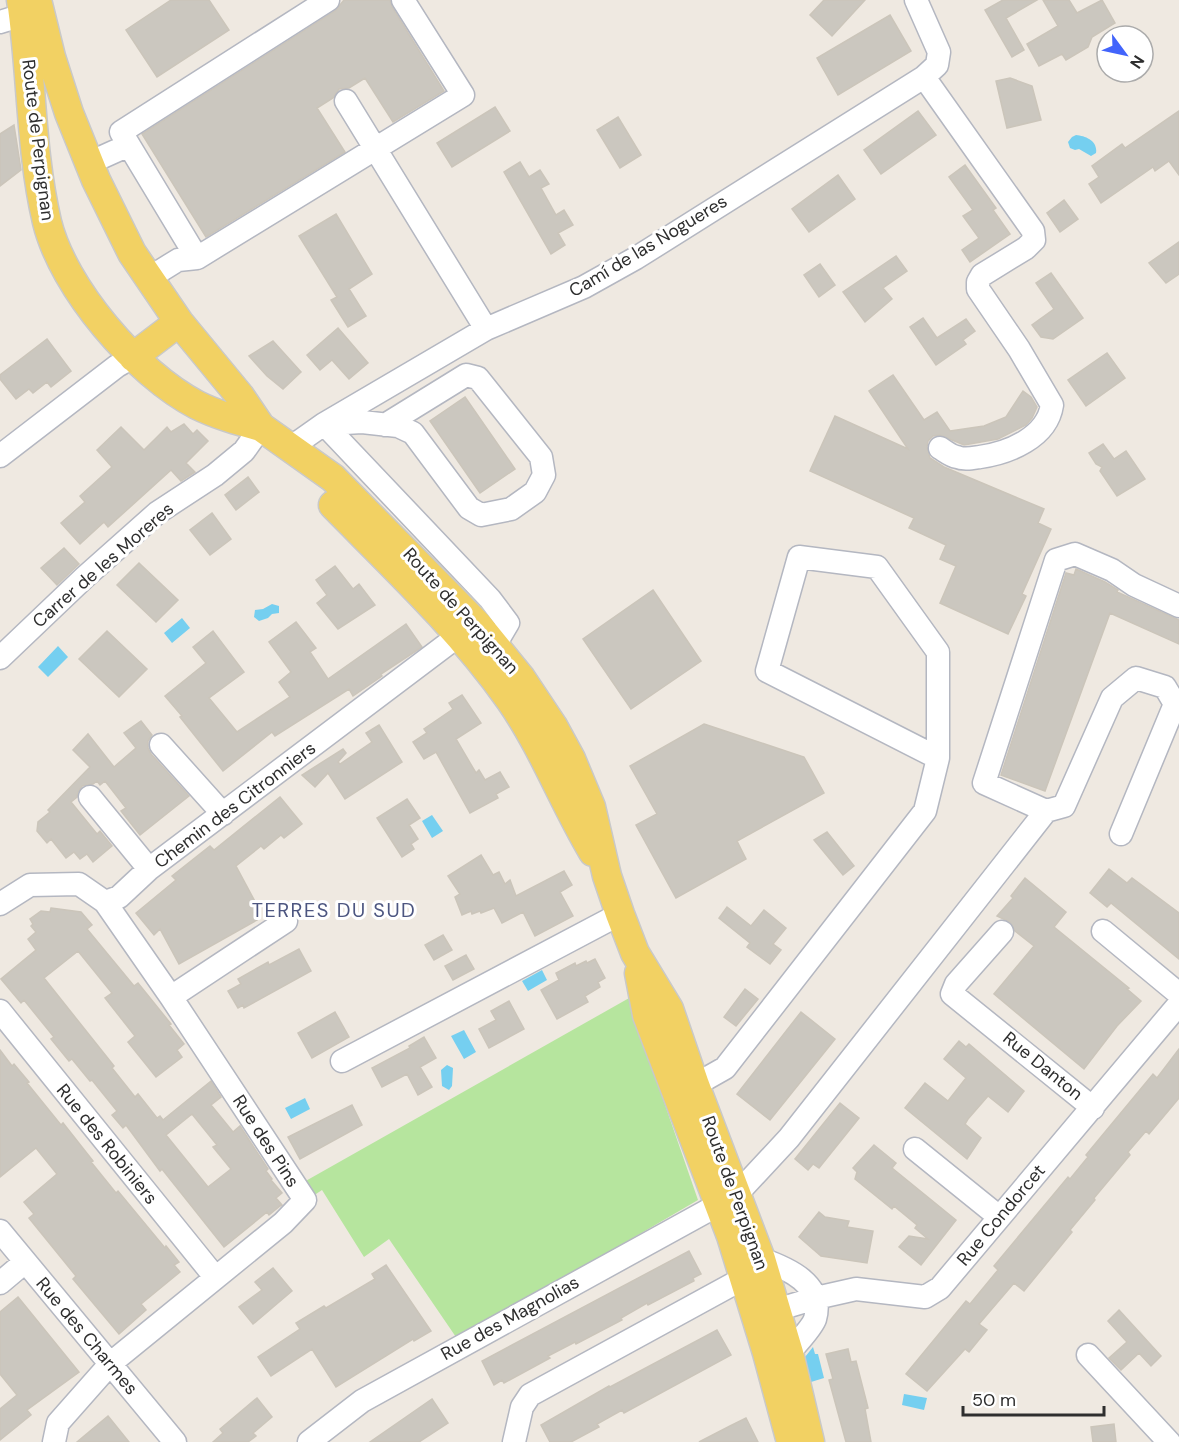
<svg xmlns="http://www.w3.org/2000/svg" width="1179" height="1442" font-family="'DM Sans',sans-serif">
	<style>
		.green { fill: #b6e59e }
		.water { fill: #75cff0 }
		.building { fill: #cbc7bf; stroke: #cbc5ba; stroke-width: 1.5; fill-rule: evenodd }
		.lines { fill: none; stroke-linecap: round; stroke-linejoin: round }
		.minor-casing { stroke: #b4b7c1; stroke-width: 25 }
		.major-casing { stroke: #c9c9c9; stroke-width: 31 }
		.minor { stroke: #fff; stroke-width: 22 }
		.major { stroke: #f2d163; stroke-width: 28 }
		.labels { text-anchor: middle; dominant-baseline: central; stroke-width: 6; stroke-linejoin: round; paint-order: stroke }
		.street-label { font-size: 18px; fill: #2e2e2e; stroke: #fff }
		.neighbourhood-label { font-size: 20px; letter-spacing: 1.5px; fill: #4d5680; stroke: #fff }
	</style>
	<rect width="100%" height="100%" fill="#efe9e1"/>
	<path class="green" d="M638,993l3,1 -12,7 69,199 -240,140 -69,-101 -25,18 -42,-67 -18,12 -9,-15z"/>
	<path class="water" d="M1076,135c10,1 22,6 20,18l-5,3 -12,-7 -4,1 -5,-2 -2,-6 4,-5z
		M272,604l7,2v7l-7,1 -4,4 -9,3 -5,-4 1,-7 8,-1z
		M182,618l8,10 -18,15 -8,-10z
		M58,646l10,11 -20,20 -10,-10z
		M432,815l11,16 -11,7 -10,-17z
		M542,970l5,10 -19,11 -6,-10z
		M464,1030l12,22 -12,7 -13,-23z
		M447,1065l6,3 -1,18 -3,4 -7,-4 -1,-16z
		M305,1098l5,11 -19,10 -6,-11z
		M813,1347l2,7h3l6,24 -13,4 -6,-25z
		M904,1394l23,4 -3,12 -22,-5z"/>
	<path class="building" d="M171,0h38l20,30 -72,47 -31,-47z
		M344,0h46l2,7 52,84 -51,31 -28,-44 -16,10 -10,1 -6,9 -16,10 28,44 -139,85 -64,-103 193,-123z
		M824,0h41l-33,36 -22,-21z
		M1003,0h34l-31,18 18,32 -12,7 -27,-47z
		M1043,0h26l8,13 25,-13 13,23 -23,14 -4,10 -22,13 -4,-6 -23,12 -12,-22 31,-18z
		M890,15l21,36 -73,44 -21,-37z
		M1010,78l22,8 9,34 -34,8 -11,-47z
		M495,107l15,24 -58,36 -15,-24z
		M918,111l18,24 -55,39 -17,-24z
		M1179,111v64l-10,-14 -14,10 -2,-4 -52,36 -12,-19 10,-7 -7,-11 30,-22 3,4z
		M618,117l23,38 -21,13 -23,-38z
		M14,125l7,45 -21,16v-52z
		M520,162l9,15 11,-7 9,14 -8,4 15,27 8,-5 9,15 -15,8 7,12 -14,9 -47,-82z
		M965,165l31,43 -3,2 17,24 -40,28 -8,-12 17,-12 -16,-22 10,-6 -24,-33z
		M838,175l17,24 -46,33 -17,-23z
		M1064,200l14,19 -18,13 -13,-19z
		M336,214l36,60 -23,15 17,27 -18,11 -17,-27 6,-3 -38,-61z
		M1179,242v32l-13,9 -17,-20z
		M896,256l11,15 -24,17 9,11 -27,23 -22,-30z
		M820,264l15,21 -16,12 -15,-22z
		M1051,273l32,45 -30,21 -12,-2 -9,-12 22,-16 -18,-26z
		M923,318l14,20 29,-19 9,12 -12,9 3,4 -30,21 -26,-38z
		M338,328l30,35 -19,16 -17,-19 -12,10 -13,-15z
		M47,339l24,32 -20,16 -4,-5 -14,11 -4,-4 -13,10 -16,-20v-4z
		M273,341l28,31 -18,17 -16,-13 -18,-20z
		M1107,353l18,25 -39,28 -18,-26z
		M893,375l31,45 13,-8 13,19 34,-5 22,-9 17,-26 8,6 6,10 -5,11 -6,7 -28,14 -34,6 -24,-10 -7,1 -5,5 -1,6 3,11 14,9 100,42 -6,14 13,6 -29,65 4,2 -18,38 -68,-31 16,-37 -16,-7 6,-14 -37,-17 5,-10 -104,-47 25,-55 73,33 -39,-58z
		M465,397l50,72 -35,24 -50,-72z
		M184,424l9,10 4,-4 11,11 -22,22 9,9 -14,9 -10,-11 -63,57 -4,-5 -24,22 -19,-21 24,-21 -5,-6 32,-29 -15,-17 24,-23 23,23 23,-23 4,5z
		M1103,444l11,15 12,-8 19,28 -28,17 -17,-25 2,-4 -6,-3 -7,-11z
		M248,477l11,15 -23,18 -11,-15z
		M212,513l19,26 -21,16 -20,-25z
		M64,548l15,16 -22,21 -16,-17z
		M139,563l39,37 -22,22 -39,-37z
		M335,566l18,23 6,-5 16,21 -37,24 -21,-26 10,-8 -11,-15z
		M1076,569l29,13 13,8 -1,2 62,28v24l-69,-31 -65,178 -44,-16 65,-202 8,2z
		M653,590l48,71 -70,48 -48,-70z
		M296,622l20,26 -6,4 18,27 78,-55 16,23 -41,27 1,2 -29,20 -4,-7 -74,47 -3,-4 -49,39 -43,-54 2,-1 -17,-20 41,-33 -13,-16 20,-16 31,41 -35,26 28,34 53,-35 -11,-15 12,-10 -22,-30z
		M107,631l40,38 -28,28 -40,-38z
		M462,695l19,28 -25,16 20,34 3,-3 6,10 15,-8 9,15 -13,7 2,4 -28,15 -34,-61 -12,7 -11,-17 14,-9 -3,-4 29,-20 -4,-6z
		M141,721l11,14 -4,6v7l3,6 38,42 -49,39 -19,-24 5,-3 -21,-27 -5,4 -3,-4 -4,3 -11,2 -4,6 -1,5 -6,5 26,32 3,-3 12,15 -19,16 -6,-8 -7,5 -6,-7 -8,6 -15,-19 -4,4 -10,-12 1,-9 12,-10 -2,-2 42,-43 -17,-17 15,-16 26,33 22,-19 -12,-15z
		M704,724l100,33 20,36 -87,48 9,18 -70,39 -40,-73 21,-11 -27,-48z
		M379,725l23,37 -57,37 -17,-26 -13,14 -13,-12 41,-26 3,4 -8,9 2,2 32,-22 -6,-9z
		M280,797l22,27 -18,14 -3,-3 -17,14 -3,-3 -25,20 23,43 -6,4 4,7 -78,44 -19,-35 -6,6 -18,-22 40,-33 -4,-4 38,-30 4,4z
		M407,799l13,19 -11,7 9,14 -7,5 3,5 -12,8 -25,-39z
		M827,832l27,34 -11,9 -29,-35z
		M481,855l12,20 6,-3 6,12 5,-4 6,16 48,-25 8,14 -12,7 13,24 -38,20 -12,-24 -21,11 -8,-15 -13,5 -1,-2 -8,3 -1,-3 -9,4 -7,-18 5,-3 -12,-18z
		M1109,869l18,14 5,-5 47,35v46l-68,-56 -4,4 -17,-14z
		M1025,878l41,34 -12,15 75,61 -2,1 14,12 -24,25 -33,43 -90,-75 40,-48 -19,-15 -5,-9 -13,-6 16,-18 -2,-2z
		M727,907l24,19 13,-16 22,18 -13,16 8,6 -11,14 -23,-17 3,-4 -31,-25z
		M51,908l30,4 11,13 -5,4 47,57 4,-3 33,41 -2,1 15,19 -7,6 5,7 -26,20 -28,-35 7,-6 -30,-38 7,-5 -34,-42 -34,27 70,88 -2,2 23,29 3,-3 19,24 3,-2 3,4 48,-39 10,16 -10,8 22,27 7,-6 28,43 -2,2 6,8 -1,1 11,13 -6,5 6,7 -2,1 -11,9 -2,-3 -43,35 -62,-78 -2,2 -34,-46 -3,3 -11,-13 5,-4 -25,-31 -2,1 -18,-22 -3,2 -18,-22 3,-2 -30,-37 -3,3 -20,-24 35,-29 -8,-11 8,-7 -5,-6 2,-2 -3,-5 11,-8 9,1zM192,1114l25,31 -4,2 18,22 -23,18 -42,-52z
		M443,935l9,15 -18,10 -9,-15z
		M299,949l12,22 -67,37 -1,-3 -5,3 -10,-17 13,-7 -3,-5 30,-17 1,3z
		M466,955l8,14 -21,11 -8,-14z
		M595,959l10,19 -7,4 2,5 -15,9 3,6 -31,17 -16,-29 18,-10 -3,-7 19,-10 1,3 10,-5 1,2z
		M745,989l13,10 -22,27 -12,-9z
		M509,1001l15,28 -35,19 -10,-19 17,-9 -5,-9z
		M335,1012l14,25 -37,21 -14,-25z
		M801,1012l34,27 -65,81 -33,-26z
		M424,1037l12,21 -16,9 12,20 -14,8 -11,-21 -25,13 -10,-19 38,-20 -1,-2z
		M959,1041l7,6 3,-3 55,47 -16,21 -20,-16 -20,23 -3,5 16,14 -14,21 -62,-51 20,-25 23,18 18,-23 -22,-19z
		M1179,1049v49l-30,36 -3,-3 -18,21 2,3 -36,43 1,2 -25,30 2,2 -48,59 -10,-8 -35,41 8,6 -18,22 -4,-3 -38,42 -21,-17 60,-73 4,3 28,-34 -4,-4 74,-89 2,2 18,-22 -2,-2 67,-81 4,4z
		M0,1050l12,16 2,-2 15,18 -2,1 34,42 2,-2 30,38 -2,1 25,31 2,-2 47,57 1,-2 13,16 -5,3 6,7 -39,32 5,6 -27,24 -46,-55 3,-3 -47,-58 5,-4 -10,-12 33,-28 -21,-26 -36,29z
		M840,1103l19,15 -40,50 -6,-4 -5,6 -13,-11z
		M352,1105l10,20 -62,34 -12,-22z
		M874,1145l22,18 -4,5 64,52 -35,45 -22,-18 10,-11 19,3 -13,-11 2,-3 -23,-19 -2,3 -37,-30 2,-7 -4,-4z
		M819,1212l6,5 24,4 -2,6 26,4 -6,32 -46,-7 -22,-19z
		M689,1251l12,23 -8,4 1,3 -46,24 -1,-2 -26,15 1,2 -46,24 -1,-2 -27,14 2,2 -46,25 -2,-3 -8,5 -12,-24z
		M386,1265l45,66 -17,10 -1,-2 -77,48 -24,-38 -41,27 -13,-19 42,-28 -4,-6 28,-17 2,2 49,-29 -3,-5z
		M273,1268l19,23 -39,33 -14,-17 23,-17 -7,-8z
		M18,1297l61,75 -52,38 4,5 -31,25v-31l17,-14 -17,-21v-62z
		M1119,1310l42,46 -10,10 -12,-13 -18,17 -12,-12 18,-16 -19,-21z
		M717,1330l14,25 -107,58 -2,-3 -25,14 2,3 -28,15h-21l-9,-17 68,-39 1,1z
		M848,1349l3,13 5,-1 10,39 2,8 -3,1 6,33h-25l-17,-62 4,-1 -7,-25z
		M257,1398l15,19 -19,16 3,3 -8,6h-35l10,-9 -3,-4z
		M432,1399l16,24 -29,19h-49z
		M108,1416l21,26h-52z
		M746,1418l12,24h-59l31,-16z
		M1114,1424l2,18h-23l-2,-15z"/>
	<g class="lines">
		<defs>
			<path id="minor" d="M328,0l-207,132 76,126 266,-163 -60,-95
				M0,22l23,-7 16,1
				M924,77l109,154 1,9 -8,8 -44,27 -4,7v7l41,60 33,56c-5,33 -44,48 -72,52 -7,1 -16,3 -23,0 -6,-1 -12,-6 -17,-9
				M346,101l140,228
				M89,163l40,-18
				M149,278l29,-18 19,-2
				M324,424l166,175 18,24 -13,22
				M328,424l34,-2 36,4 15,7 56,75 12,7 30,-6 24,-17 9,-17 -3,-18 -63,-79 -12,-3 -81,50
				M290,448l34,-24 162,-95 98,-42 52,-29 288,-181 13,-12 2,-13 -23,-52
				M0,456l117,-90 16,-9
				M0,658l85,-81 72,-64 58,-38 29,-24 17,-24
				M161,745l62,69
				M90,797l59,72
				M1121,834l54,-130 -10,-17 -29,-9 -24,20 -48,108 -18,5 -62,-28 72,-223 19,-6 37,16 22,15 45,21
				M0,904l30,-19 49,-1 26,18 14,-5 30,-28 309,-233
				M1103,931l76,63
				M1002,932l-46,52 -4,10 141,114
				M171,997l115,-76
				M0,1011l215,266
				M342,1061l278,-147
				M679,1088l16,-3 30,-17 200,-257 13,-53v-106l-61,-85 -78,-10 -32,114 171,87
				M915,1149l83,67
				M0,1231l175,211
				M761,1259c26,9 64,25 54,60 -3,9 -19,25 -26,34
				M0,1283l25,-21
				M766,1313l50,-15 40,-9 69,8 15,-9 239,-284
				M1088,1355l81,87
				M54,1442l4,-19 53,-60 172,-140 22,-23 -134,-203 -66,-95
				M309,1442l53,-41 374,-206 53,-57 257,-327
				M514,1442l8,-35 8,-12 214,-117"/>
			<path id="major" d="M21,0c11,73 9,150 26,222 16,66 90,152 150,183 20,10 42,16 64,22
				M37,0l14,57 18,56 27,67 36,73 47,69 61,74 21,31 72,51 145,147 43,53 32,48 18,33 20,48 16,69 13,38 15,39 34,56 26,76 66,174 28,94 21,89
				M133,357l46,-35
				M333,505c61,62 126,123 177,195 33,47 53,102 83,152
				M639,973l8,42 84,221 36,117 24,89"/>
		</defs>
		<use href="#minor" class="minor-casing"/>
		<use href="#major" class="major-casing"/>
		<use href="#minor" class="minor"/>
		<use href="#major" class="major"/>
	</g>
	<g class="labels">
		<g class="street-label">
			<text transform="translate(38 140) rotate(83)">Route de Perpignan</text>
			<text transform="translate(648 246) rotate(-31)">Camí de las Nogueres</text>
			<text transform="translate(103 565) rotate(-41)">Carrer de les Moreres</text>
			<text transform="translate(461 611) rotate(48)">Route de Perpignan</text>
			<text transform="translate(235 805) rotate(-37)">Chemin des Citronniers</text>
			<text transform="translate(1043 1066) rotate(39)">Rue Danton</text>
			<text transform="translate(266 1141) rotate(57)">Rue des Pins</text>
			<text transform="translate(107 1144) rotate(51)">Rue des Robiniers</text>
			<text transform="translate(735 1193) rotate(70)">Route de Perpignan</text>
			<text transform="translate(1001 1215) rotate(-50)">Rue Condorcet</text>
			<text transform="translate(510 1318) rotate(-29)">Rue des Magnolias</text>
			<text transform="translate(87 1336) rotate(50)">Rue des Charmes</text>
		</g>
		<g class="neighbourhood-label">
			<text x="334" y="910">TERRES DU SUD</text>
		</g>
	</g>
	<g transform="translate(1125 54) rotate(123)"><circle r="28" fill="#ffffff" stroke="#ababab" stroke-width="1.5"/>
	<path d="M0-4.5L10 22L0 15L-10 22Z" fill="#4264fb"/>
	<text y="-9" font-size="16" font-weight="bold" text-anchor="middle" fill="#2e2e2e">N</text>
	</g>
	<path d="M963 1406v9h141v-9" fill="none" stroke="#2e2e2e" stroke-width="3"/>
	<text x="972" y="1406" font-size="18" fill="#2e2e2e" stroke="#ffffff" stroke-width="4.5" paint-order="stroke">50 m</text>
</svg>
